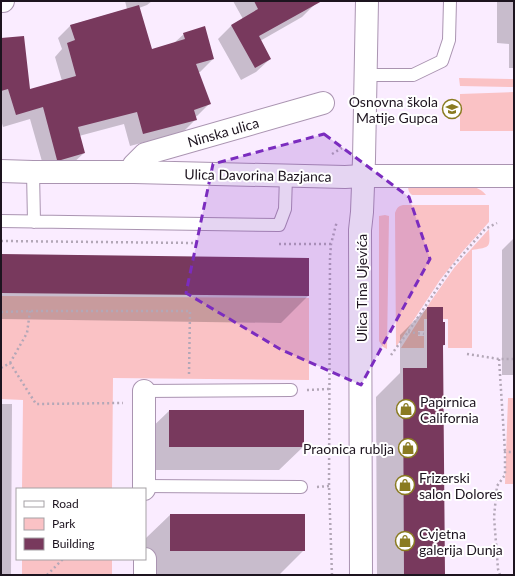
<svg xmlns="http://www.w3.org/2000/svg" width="515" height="576" font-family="Lato,sans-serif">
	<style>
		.green { fill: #fac2c5 }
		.shadow { fill: #0003 }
		.building { fill: #78395d }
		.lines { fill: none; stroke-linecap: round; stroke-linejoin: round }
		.service-casing { stroke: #aa94b1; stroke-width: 14 }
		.minor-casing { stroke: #aa94b1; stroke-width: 24 }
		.tertiary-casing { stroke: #aa94b1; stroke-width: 24 }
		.path { stroke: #b3a7b7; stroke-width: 2.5; stroke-dasharray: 2 3; stroke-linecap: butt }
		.service { stroke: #fff; stroke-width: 12 }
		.minor { stroke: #fff; stroke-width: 22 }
		.tertiary { stroke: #fff; stroke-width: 22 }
		.marked { fill: #7b2cbf; fill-opacity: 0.2; stroke: #7b2cbf; stroke-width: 3; stroke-dasharray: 8 5; stroke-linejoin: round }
		.labels { text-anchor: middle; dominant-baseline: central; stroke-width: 4; stroke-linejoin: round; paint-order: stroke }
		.poi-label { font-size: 14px; fill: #1d141f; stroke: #fff; text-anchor: start }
		.street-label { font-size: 14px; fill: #1d141f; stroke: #fff }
	</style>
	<rect width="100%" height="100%" fill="#faecff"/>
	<path class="green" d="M459,78l55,1v8l-54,-1z
		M514,92v39h-54v-37z
		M408,186h63c7,2 11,4 15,9h-74c-3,-2 -4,-5 -4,-9z
		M403,205h86v17l-26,29 -23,29 -44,67 -1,-134c2,-5 3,-7 8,-8z
		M385,215l4,1 -2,133 -4,-2 -4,-6v-125z
		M489,229c1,19 2,18 -17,21v98h-24v-29h-24v12h-6v5h6v12h-23l30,-47 23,-33z
		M1,296l308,2v82l-196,-2 -1,111h-90l1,-89 -22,-1z
		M508,398h6v86h-9z
		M22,559h90v16h-90z"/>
	<path class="shadow" d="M125,1h27l-5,4 -8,3 12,42 23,-7 10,-9 29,25 -13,13h-2l12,31 -13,13 -2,1 1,2 -13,13 -53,14 -6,-22 -45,12 5,17 -13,12 -26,7 -15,-53 -27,8 -2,-7v-80l28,50 33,-9 -7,-24 7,-8 -4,-11 13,-13 56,-16z
		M233,1h80l2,3 -13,13 -42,24 10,18 -14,13 -15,8 -23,-41 13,-13 12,-7z
		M497,1h17v67h-5v-24l-12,-1z
		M514,238v137h-12v-125z
		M1,255l307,4v37l-27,27 -280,-4z
		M427,308l17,37 -2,2 2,228h-67l-1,-178 24,-24v-38z
		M1,404h11l-1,171h-10z
		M169,411l134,36 -24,23h-134v-36z
		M170,515h134v35l-24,24h-134v-36z"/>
	<path class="building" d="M254,1h68l-63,35 12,23 -16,9 -24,-43 27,-16z
		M139,5l13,44 33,-10 -2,-6 22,-7 9,33 -18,5 15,40 -17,6 3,10 -54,14 -6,-22 -59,15 7,26 -24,7h-4l-14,-53 -27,8 -8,-26 -7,2v-53l23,-2 6,53 46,-13 -9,-33 8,-3 -5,-15z
		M1,254l308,4v38l-308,-3z
		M427,307h16v15h2v23h-2l2,230h-41l-1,-207h24z
		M169,410h135v37h-135z
		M170,514h135v37h-135z"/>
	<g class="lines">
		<defs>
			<path id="service" d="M365,75h48l29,-14 7,-21 1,-39
				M33,172l1,50
				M1,221l278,4 6,-16 1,-33
				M144,391l147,-1
				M144,486l157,1"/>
			<path id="minor" d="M1,1h2
				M1,171l32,1h101l211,5 18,-1h151
				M134,172v-7l11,-11 178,-51
				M144,391v98
				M145,559v16"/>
			<path id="tertiary" d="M361,575l-1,-345 2,-18 2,-53 3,-158"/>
		</defs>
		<use href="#service" class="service-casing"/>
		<use href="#minor" class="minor-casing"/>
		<use href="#tertiary" class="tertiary-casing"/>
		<path class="path" d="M332,154l10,-6
			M1,241l195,2
			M279,244h52
			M1,312l29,-1h160l-1,63
			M408,332l16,2
			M467,354l32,5h15
			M391,355l17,-23 43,-64 34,-39 12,-6
			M499,359l6,93
			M10,363l17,-30 3,-22
			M1,368l9,-5 26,41 87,-1
			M307,390l22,-1
			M317,487l12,-1
			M47,575l16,-16
			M332,575l-3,-89 1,-228 1,-14 6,-23
			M500,575l-2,-6 -4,-52 3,-31 8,-11v-23h9"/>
		<use href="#service" class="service"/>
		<use href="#minor" class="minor"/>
		<use href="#tertiary" class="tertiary"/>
	</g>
	<path class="marked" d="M324,134l85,63 21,62 -69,126 -81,-36 -94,-56 27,-129z"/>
	<defs>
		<symbol id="school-ring" viewBox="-11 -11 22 22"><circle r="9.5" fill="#fff" stroke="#8a7b21" stroke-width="1.5"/><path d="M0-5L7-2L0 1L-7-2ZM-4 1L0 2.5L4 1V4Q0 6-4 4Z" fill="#8a7b21"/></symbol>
		<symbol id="shop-ring" viewBox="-11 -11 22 22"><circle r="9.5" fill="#fff" stroke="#8a7b21" stroke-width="1.5"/><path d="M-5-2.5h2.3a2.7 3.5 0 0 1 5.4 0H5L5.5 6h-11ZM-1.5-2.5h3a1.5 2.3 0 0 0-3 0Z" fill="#8a7b21"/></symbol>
	</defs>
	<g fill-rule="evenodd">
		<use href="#school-ring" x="441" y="98" width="22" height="22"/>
		<use href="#shop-ring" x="395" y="398" width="22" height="22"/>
		<use href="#shop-ring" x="397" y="437" width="22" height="22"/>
		<use href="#shop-ring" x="394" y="474" width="22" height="22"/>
		<use href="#shop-ring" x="394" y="530" width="22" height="22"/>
	</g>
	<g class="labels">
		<g class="poi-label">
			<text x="438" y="101" text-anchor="end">Osnovna škola<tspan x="438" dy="16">Matije Gupca</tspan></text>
			<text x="420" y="401">Papirnica<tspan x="420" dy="16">California</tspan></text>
			<text x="394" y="448" text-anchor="end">Praonica rublja</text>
			<text x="419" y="477">Frizerski<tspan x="419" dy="16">salon Dolores</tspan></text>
			<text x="419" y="533">Cvjetna<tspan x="419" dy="16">galerija Dunja</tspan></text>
		</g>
		<g class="street-label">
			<text transform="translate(223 132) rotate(-16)">Ninska ulica</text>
			<text transform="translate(258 175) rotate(1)">Ulica Davorina Bazjanca</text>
			<text transform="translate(361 288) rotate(-90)">Ulica Tina Ujevića</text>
		</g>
	</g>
	<rect width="515" height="576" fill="none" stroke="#1d141f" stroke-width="4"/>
	<rect x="16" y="488" width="130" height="72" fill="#ffffff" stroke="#a5a1a5"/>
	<rect x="24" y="501" width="20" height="6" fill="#ffffff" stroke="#a5a1a5"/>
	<text x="52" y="508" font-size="12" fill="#1d141f">Road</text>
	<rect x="24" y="518" width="20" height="12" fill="#fac2c5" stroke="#a5a1a5"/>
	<text x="52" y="528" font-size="12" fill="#1d141f">Park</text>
	<rect x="24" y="538" width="20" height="12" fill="#78395d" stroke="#a5a1a5"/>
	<text x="52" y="548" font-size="12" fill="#1d141f">Building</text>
</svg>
